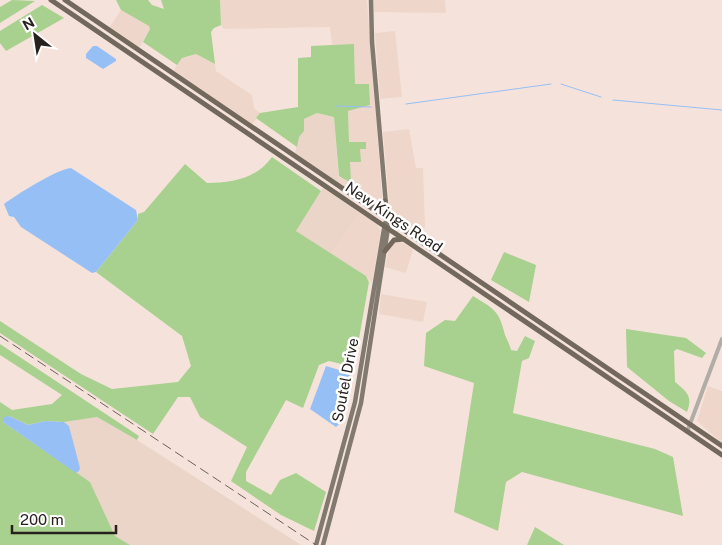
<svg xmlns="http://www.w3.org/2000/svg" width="722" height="545" font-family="'Public Sans',sans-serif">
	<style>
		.built { fill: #efd6ca }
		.industrial { fill: #ead5c8 }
		.green { fill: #a8d08e }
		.water { fill: #96c0f5 }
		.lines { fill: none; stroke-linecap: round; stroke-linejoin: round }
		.stream { stroke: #96c0f5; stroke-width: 1 }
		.minor { stroke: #b1aca6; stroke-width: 4 }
		.major { stroke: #837a6f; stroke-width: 4.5 }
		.highway { stroke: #72685c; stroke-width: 5 }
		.rail { stroke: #6b615c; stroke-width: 1; stroke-dasharray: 10 5; stroke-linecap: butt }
		.labels { text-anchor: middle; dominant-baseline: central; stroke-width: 5; stroke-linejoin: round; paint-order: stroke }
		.street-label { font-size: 15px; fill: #27211e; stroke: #fff }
	</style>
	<rect width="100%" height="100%" fill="#f5e3db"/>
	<path class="built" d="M220,0h147l15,197 -3,9 -6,-1 -34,-22v-7l11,7v-22l10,-12h6l-17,-7 -1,-31 22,-6 -15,-21 -1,-39h-22l-2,-18 -106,2 -3,-4z
		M374,0h71l1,13 -72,-1z
		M121,10l28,15 1,4 -11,19 -30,-20z
		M395,31l7,66 -22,2 -5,-66z
		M196,54l19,10 1,7 36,24 2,13 6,5 -8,12 -79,-54 9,-13z
		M409,129l7,39h7l2,59 -4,10 -30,-22 -1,-3 -7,-80z
		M360,213l17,11 4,7 -9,52 -6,-7 -35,-22z
		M400,241l13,8 -7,24 -21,-6 4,-19 4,-6z
		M381,294l46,8 -4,20 -44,-8z
		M708,386l14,5v52l-25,-22z"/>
	<path class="industrial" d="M317,113l17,4 5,66 -44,-30 4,-16 5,-6v-12z
		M323,188l37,25 -29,41 -35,-23z
		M97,417l40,23 164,105h-171l-15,-9 -25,-54 -14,-9 3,-2 -10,-45 -5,-4z"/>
	<path class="green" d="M12,0l23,1 -35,22v-16z
		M116,0h32l4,5 12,4 -3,-9h59l1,25 -7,3 -3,4 4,32 -19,-10 -14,4 -5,7 -34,-23 7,-13 -1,-3 -28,-16z
		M42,5l22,13 -58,33 -6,-8v-12z
		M354,44l1,40h14l1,21 -22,6 1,31h17v7h-6l1,13h-11l1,21 -12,-7 -5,-59 -17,-4 -13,6v12l-5,6 -2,10 -41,-29 4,-5 38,-6v-49l13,-1v-11z
		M272,157l49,34 -25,40 70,45 3,6 -15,85 -25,-6 -10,4 -16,43 -17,-8 -40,72v9l25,14 9,-15 16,-7 30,19 -12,39 -33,-16 -50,-34 16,-34 -47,-30 -10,-20h-12l-25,37 -153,-101v-12l81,53 31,15 66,-7 13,-16 -9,-30 -86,-64 42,-52v-6l6,-2 41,-48 22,19c25,0 49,-4 65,-26z
		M504,252l32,13 -7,37 -38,-22z
		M473,296c21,13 26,14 32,39 2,5 5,10 6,15l6,1 8,-15 10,5 -6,17 -7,3 -9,52 142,36 18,8 10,59 -161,-44 -16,10 -8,49 -44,-19 20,-129 -50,-17 2,-33 19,-13 10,1z
		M626,329l60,9 20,15 -4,5 -25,-9 -3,2 1,31c12,10 18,14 12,30l-18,-11 -42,-34z
		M0,344l139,92 -2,4 -40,-23 -33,5 -19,-1 -17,4 -19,-9 -6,6 87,60 25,54 15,9h-130v-143l12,8 40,-6 10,-9 -62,-40z
		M535,527l29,18h-37z"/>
	<path class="water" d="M93,46h4l19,13v2l-13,8 -17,-11v-4z
		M71,168l65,42 2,10 -42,52 -4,1 -71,-46 -7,-10 -5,-1 -5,-12c12,-9 53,-35 67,-36z
		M326,366l23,7 1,2 -9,47 -5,5 -26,-18z
		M9,416l19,9 17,-4 19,1 5,4 11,42 -1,3 -3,2 -73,-51 1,-5z"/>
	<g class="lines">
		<path class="stream" d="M561,84l40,13
			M613,100l109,10
			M406,104l145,-20
			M336,106l35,1"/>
		<path class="minor" d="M687,432l35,-93"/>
		<path class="major" d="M316,545l39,-143 30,-179
			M323,545l38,-142 27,-175 -16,-186 -1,-42"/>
		<path class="highway" d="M51,0l671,455
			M65,0l657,446
			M374,207h5l6,-6
			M385,251l9,-11 10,-1"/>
		<path class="rail" d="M0,336l316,209"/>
	</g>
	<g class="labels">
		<g class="street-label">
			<text transform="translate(394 217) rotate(34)">New Kings Road</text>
			<text transform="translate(345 380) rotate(-79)">Soutel Drive</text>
		</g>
	</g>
	<g transform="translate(35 35) rotate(330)" stroke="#ffffff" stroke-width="4" paint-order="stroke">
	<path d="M0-4L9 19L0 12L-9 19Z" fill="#27211e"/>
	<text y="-8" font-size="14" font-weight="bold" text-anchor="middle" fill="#27211e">N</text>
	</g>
	<path d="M12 525v8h104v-8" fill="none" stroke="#27211e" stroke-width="2.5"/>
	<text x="20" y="525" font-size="15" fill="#27211e" stroke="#ffffff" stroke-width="4" paint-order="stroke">200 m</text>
</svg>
